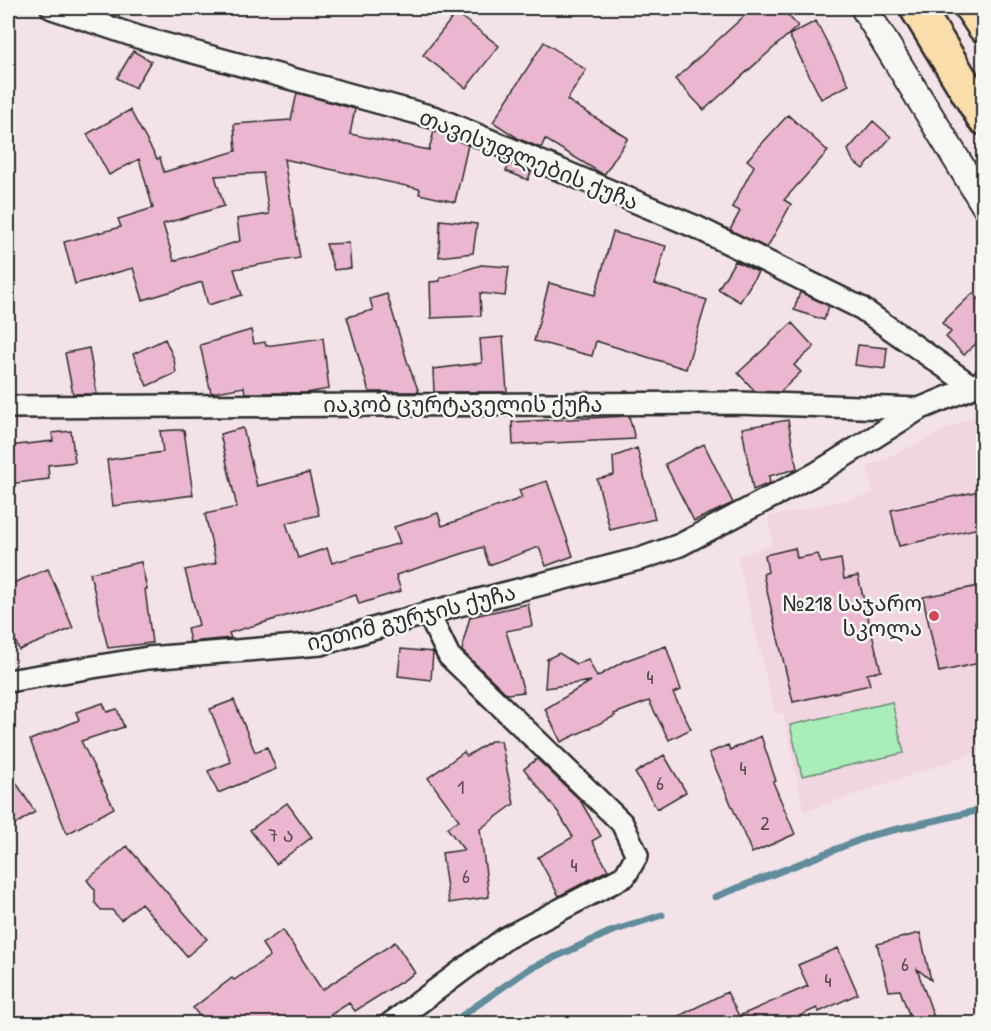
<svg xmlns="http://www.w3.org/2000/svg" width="991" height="1031" font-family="'Patrick Hand','Noto Sans Georgian',sans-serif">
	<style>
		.built { fill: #f1d6e1 }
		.grass { fill: #a9edb8; stroke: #6a8c72; stroke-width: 1.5 }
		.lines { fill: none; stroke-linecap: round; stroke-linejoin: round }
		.stream { stroke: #608c9b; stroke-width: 7 }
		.building { fill: #ebb6d0; stroke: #2b2b2b; stroke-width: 1.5; fill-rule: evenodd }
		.minor-casing { stroke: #2b2b2b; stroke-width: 26 }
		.tertiary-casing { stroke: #2b2b2b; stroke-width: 30 }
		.motorway-casing { stroke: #2b2b2b; stroke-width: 38 }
		.minor { stroke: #f6f6f2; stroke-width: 21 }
		.tertiary { stroke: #f6f6f2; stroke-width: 26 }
		.motorway { stroke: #f9deab; stroke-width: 33 }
		.poi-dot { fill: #d1495b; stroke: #f6f6f2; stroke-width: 2 }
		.labels { text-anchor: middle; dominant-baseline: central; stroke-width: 5; stroke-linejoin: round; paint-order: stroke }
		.number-label { font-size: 20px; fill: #5b4e54 }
		.street-label { font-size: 22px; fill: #2b2b2b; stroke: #f6f6f2 }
		.poi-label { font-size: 22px; fill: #2b2b2b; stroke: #f6f6f2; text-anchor: end }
	</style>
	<rect width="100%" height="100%" fill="#f3e3e8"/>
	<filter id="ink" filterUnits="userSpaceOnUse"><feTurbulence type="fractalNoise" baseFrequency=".0167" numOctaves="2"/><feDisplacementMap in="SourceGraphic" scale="12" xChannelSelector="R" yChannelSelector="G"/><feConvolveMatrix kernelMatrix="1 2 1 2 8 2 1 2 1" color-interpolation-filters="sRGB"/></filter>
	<g filter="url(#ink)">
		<path class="built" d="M983,412v338l-179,62 -21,-99 -8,1 -38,-158 36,-11 -5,-28 105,-23 -6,-27z"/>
		<path class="grass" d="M892,702l12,51 -102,23 -12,-51z"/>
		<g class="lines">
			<path class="stream" d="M715,897l157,-62 112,-26
				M450,1024l79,-55 81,-37 52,-17"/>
		</g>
		<path class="building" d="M753,8h28l17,18 -94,84 -29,-31z
			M456,13l43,33 -33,42 -43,-33z
			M816,21l33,64 -28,14 -32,-64z
			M544,42l42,28 -19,30 61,38 -24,37 -59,-36 -4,9 -22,-9 -26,-17z
			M133,51l18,10 -16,27 -18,-10z
			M297,93l58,16 -5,25 79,16 5,-19 34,14 -13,57 -36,-8 1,-5 -136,-30 16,99 -66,11 8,26 -34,10 -6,-23 -59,18 -10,-32 -58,16 -11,-42 57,-15 -3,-8 35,-11 -14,-49 -30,16 -22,-41 43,-24 27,49 3,-1 4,14 72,-21 -2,-27 57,-4zM263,173l6,41 -32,5 3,22 -66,20 -11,-37 61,-18 -9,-30z
			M788,115l40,36 -44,49 7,4 -24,44 -37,-18 10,-19 -8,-4 22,-41 -7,-6z
			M873,121l18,16 -28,32 -10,-8 -5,-11z
			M510,163l21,9 -3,8 -22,-9z
			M440,220l37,4 -4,29 -34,4z
			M613,232l53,14 -11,38 52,16 -21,69 -90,-28 -4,15 -58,-15 15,-58 46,12z
			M349,243l2,25 -17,2 -8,-26z
			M735,261l23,11 -18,30 -22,-13z
			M481,265l28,2 -4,29 -25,-3 1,23 -50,2 -1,-36 10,-1v-3z
			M800,292l29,14 -5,14 -30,-10z
			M973,293l11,11v32l-20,19 -18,-18 5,-5 -9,-9z
			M387,294l21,70 11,28h-50l-22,-75 26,-7 -3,-11z
			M792,323l22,24 -20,18 7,7 -21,20 -25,-1 -17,-18z
			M251,330l3,14 11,-2 1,4 57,-8 6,51 -23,4h-61l-1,-6 -33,6 -11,-48z
			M503,337l4,55h-73l-1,-23 49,-6 -2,-24z
			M165,339l9,20 2,14 -29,13 -14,-32z
			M858,345l29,3 -2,21 -30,-4z
			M89,348l8,46h-24l-8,-41z
			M629,416l6,23 -122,6 -1,-23z
			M788,420l9,49 -28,7 1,7 -17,7 -11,-62z
			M243,428l14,58 52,-13 10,42 -33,8 12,35 29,-10 5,15 68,-20 -6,-16 44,-14 4,13 80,-28 -3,-8 28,-9 26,75 -27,10 -7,-19 -50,18 -6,-18 -87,28 5,16 -42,13 -3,-9 -127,38 2,5 -41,4 -3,-14 12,-3 -14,-55 31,-7 -11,-49 32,-7 -17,-73z
			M175,430h9l9,65 -80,11 -6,-46 56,-8 -3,-21z
			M71,431l4,31 -27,3 1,14 -41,5v-38l45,-5 -1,-8z
			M704,444l29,59 -39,18 -29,-57z
			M637,448l18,71 -45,11 -13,-51 17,-4 -1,-18z
			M984,490v37l-85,19 -8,-36z
			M795,548l2,10 21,-4 3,9 20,-4 3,20 14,-3 23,95 -14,3 3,11 -77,17 -30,-128 5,-2 -3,-17z
			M141,562l6,27h-2l7,54 -44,5 -18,-75z
			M48,569l25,59 -54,22 -11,-28v-37z
			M984,585v35l-9,2 9,40 -45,10 -16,-75z
			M528,604l4,22 -26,5 18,61 -17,2 -45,-43 2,-12 6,-22z
			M666,646l15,44 -8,3 18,36 -22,11 -20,-39 -35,13 1,2 -54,26 -16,-33 46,-28 -46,7 2,-29 12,-6 17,11 12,-5 9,18 27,-16z
			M401,649l32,3 -2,28 -33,-4z
			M234,700l21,52 12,-5 9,22 -58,24 -10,-22 23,-9 -21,-53z
			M103,703l4,9 10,-3 7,18 -43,14 33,67 -47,26 -37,-94 49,-20 -3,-8z
			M761,736l15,45 -3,1 22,52 -43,19 -43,-100 19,-8 2,5z
			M491,741h10l13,63 -34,25 9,68 -40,6 -7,-50 22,-3 -17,-22 12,-8 -31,-42 36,-26 3,4z
			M664,755l22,37 -29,17 -22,-36z
			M537,759l43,41 21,36 -9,5 16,29 -49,26 -21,-39 35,-20 -15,-25 -34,-43z
			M8,770l27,42 -27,17z
			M287,803l25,34 -36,27 -26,-34z
			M127,846l80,93 -20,17 -46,-53 -20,17 -9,-10h-11l-6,-7v-13l-8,-10z
			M283,930l39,60 73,-48 20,31 -60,38 -6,-8 -31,20h-113l-12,-15 39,-30 2,2 36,-24 -8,-12z
			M920,933l11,47 -14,-11 19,54h-24l-12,-33 -11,1 -12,-47z
			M838,948l20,46 -39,18 -2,-4 -33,15h-119l62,-31 12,24 69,-30 -10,-21z"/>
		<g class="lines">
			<defs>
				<path id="minor" d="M52,8l86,29 298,81 260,109 165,81 112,79
					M8,407l729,-4 182,6
					M8,681l140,-23 173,-14 107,-31 215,-55 37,-13 137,-72 102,-64 54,-22 11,-7
					M390,1024l116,-86 119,-62 12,-21 -15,-32 -173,-167 -21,-43"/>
				<path id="tertiary" d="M864,8l120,196"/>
				<path id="motorway" d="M917,8l67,110
					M972,8l12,18"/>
			</defs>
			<use href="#minor" class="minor-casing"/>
			<use href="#tertiary" class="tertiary-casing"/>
			<use href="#motorway" class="motorway-casing"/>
			<use href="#minor" class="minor"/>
			<use href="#tertiary" class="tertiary"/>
			<use href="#motorway" class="motorway"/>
		</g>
	</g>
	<circle class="poi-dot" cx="934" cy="616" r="6"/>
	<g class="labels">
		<g class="number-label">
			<text x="650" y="676">4</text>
			<text x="743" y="767">4</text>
			<text x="660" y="782">6</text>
			<text x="461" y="786">1</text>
			<text x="765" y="822">2</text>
			<text x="281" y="834">7 ა</text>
			<text x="574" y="864">4</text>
			<text x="466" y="875">6</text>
			<text x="905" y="963">6</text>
			<text x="828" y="979">4</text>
		</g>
		<g class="street-label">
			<text transform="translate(529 159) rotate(22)">თავისუფლების ქუჩა</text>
			<text x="463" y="404">იაკობ ცურტაველის ქუჩა</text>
			<text transform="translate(411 617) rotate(-14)">იეთიმ გურჯის ქუჩა</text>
		</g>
		<g class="poi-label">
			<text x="922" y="603">№218 საჯარო<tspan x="922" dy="25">სკოლა</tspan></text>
		</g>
	</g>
	<rect width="991" height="1031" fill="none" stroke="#f6f6f2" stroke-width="30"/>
	<rect x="15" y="15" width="961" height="1001" fill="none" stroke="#2b2b2b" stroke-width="2" filter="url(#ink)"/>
</svg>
